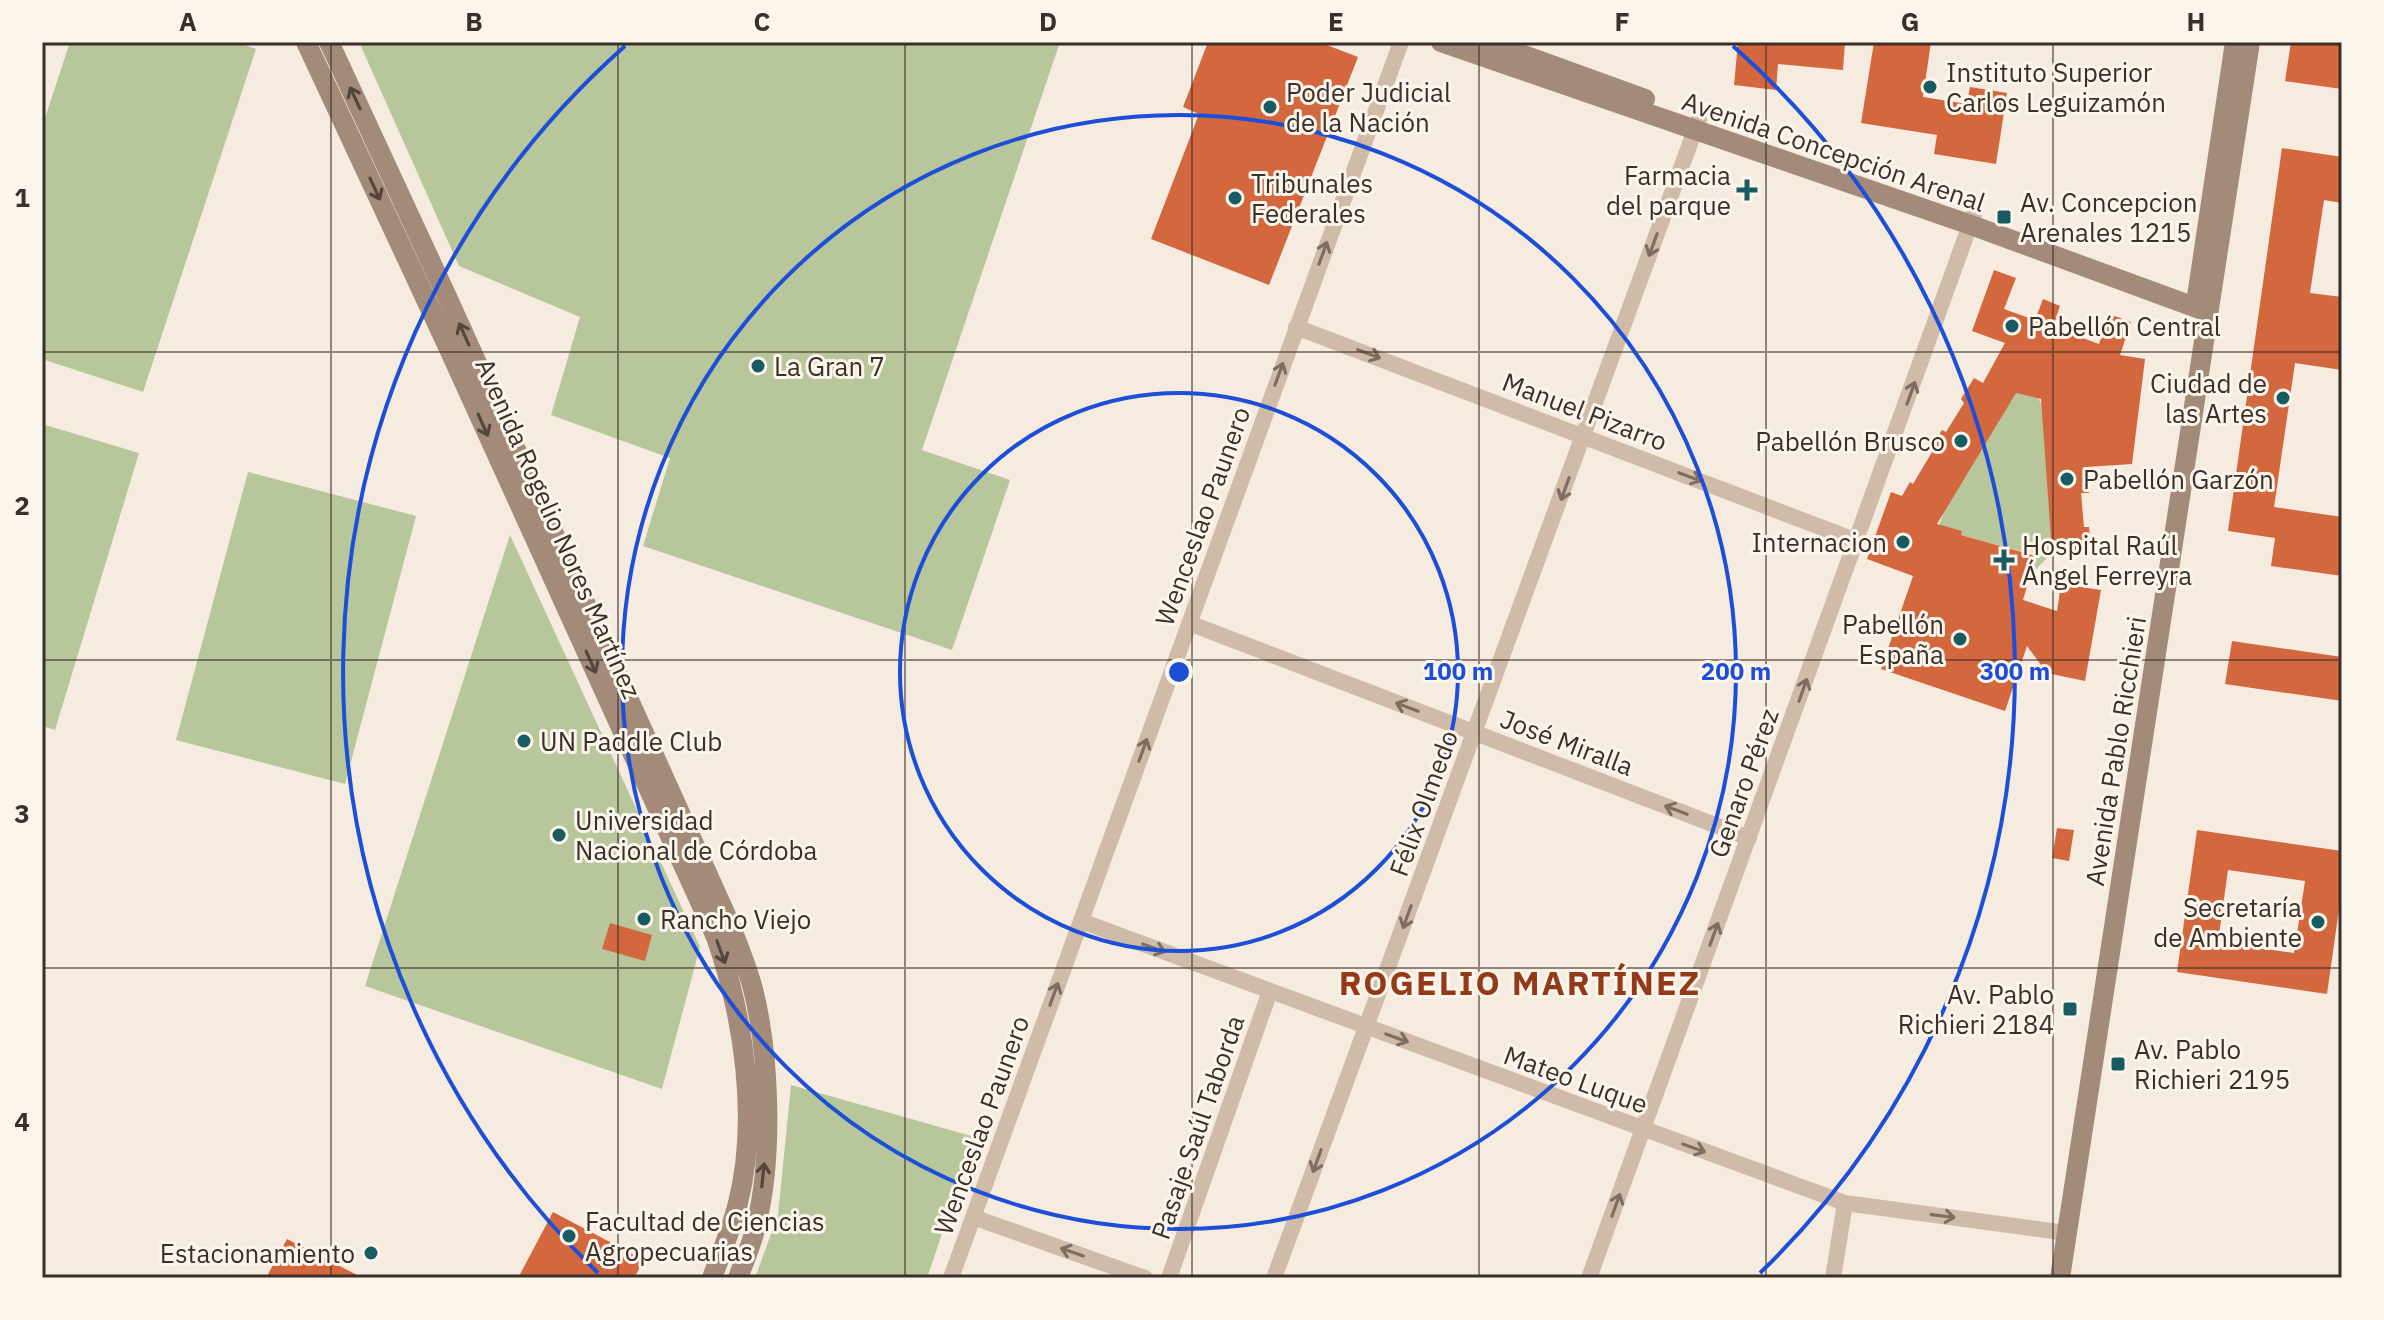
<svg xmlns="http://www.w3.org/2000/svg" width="2384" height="1320" font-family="'IBM Plex Sans',sans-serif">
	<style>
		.green { fill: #b7c69b }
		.building { fill: #d3673e; fill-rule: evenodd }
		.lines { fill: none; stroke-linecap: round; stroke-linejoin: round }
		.street { stroke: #cfbba8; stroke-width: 16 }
		.secondary { stroke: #a38a79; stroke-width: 20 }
		.oneway { stroke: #55463d }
		.oneway2 { stroke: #7e6e62 }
		.grid { fill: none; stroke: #3b2f29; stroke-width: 2; stroke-opacity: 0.55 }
		.ring { fill: none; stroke: #1d4ed8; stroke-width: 4 }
		.poi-dot { fill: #195b62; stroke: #fcf5eb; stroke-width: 3 }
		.labels { text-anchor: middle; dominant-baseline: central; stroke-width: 6; stroke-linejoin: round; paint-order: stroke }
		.poi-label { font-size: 26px; fill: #3b2f29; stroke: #fcf5eb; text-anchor: start }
		.street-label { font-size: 26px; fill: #3b2f29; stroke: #fcf5eb }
		.district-label { font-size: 34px; font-weight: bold; letter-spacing: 2px; fill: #943a18; stroke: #fcf5eb }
		.centre { fill: #1d4ed8; stroke: #fcf5eb; stroke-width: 4 }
		.ring-label { font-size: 24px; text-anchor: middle; font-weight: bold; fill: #1d4ed8; stroke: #fcf5eb; stroke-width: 6; stroke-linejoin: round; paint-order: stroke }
		.neatline { fill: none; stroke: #3b2f29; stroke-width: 3 }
		.grid-label { font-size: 26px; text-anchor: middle; font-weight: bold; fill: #3b2f29 }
	</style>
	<rect width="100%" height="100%" fill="#f5ebde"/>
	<path class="green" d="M70,42h166l20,7 -113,343 -101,-33v-232z
		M359,42h701l-138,408 88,30 -58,170 -309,-104 27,-88 -119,-43 29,-98 -121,-51z
		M2014,392l24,6 4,7 10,148 -22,22 6,-23 -8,-2 -1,3 -66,-18 -22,-10 5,-13z
		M42,424l97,29 -84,277 -13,-4z
		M248,472l168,44 -71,268 -169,-44z
		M510,535l190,412 -38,142 -297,-103z
		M791,1085l184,52 -48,141h-172l23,-63z"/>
	<path class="building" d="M1208,42h111l39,15 -89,228 -118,-46 48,-125 -16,-7z
		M1738,42h107l-2,28 -65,-6 -2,26 -42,-5z
		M1874,42h57l-8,55 44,7 3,-17 37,6 -11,71 -62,-10 3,-19 -76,-12z
		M2291,42h51v47l-57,-8z
		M2282,148l60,9v46l-18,-3 -14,93 32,4v73l-47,-7 -21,144 68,10v59l-71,-10 4,-28 -47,-7z
		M1994,270l22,8 -12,31 31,11 8,-21 17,7 -7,21 46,17 10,-30 22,8 -11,33 25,4 -13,105 -45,3 2,26h-8l3,34h5l2,23 -39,3 -11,-154 -25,-6 -79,131 25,7 -1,4 75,21 -13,44 34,11 4,-27 40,6 -16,91 -38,-8 -20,-27 -22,65 -124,-42 32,-93 -46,-17 24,-67 11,4 8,-14 3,2 19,-32 -2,-3 12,-19 4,2 18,-29 -3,-4 13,-21 9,5 22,-40 -33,-12z
		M2232,641l110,16v44l-117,-17z
		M2057,828l17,2 -5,31 -17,-3z
		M2197,830l145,21v37l-15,106 -150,-22zM2228,870l77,11 -11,72 -76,-11z
		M610,923l42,12 -7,26 -43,-12z
		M553,1212l91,48 -10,18h-116z
		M287,1239l76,39h-97z"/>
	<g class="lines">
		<path class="street" d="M1296,327l561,214
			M1189,623l560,215
			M1081,921l764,282 222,30
			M973,1217l172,61
			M951,1278l450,-1236
			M1169,1278l101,-287
			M1274,1278l425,-1159
			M1589,1278l385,-1064
			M1833,1278l12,-75"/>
		<path class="secondary" d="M306,42l143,307 267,588c28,81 43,182 22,266 -6,25 -17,50 -26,75
			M329,42l119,257 278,616c10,24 20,48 27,74 17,68 20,169 3,237 -4,18 -12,35 -18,52
			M1441,42l530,183 237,87
			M1488,42l157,57
			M2196,303l39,-261
			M2060,1278l190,-1236"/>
	</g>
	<defs><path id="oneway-shaft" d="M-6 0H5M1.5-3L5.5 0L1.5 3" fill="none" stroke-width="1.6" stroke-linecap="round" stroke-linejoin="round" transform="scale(2)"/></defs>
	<g class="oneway">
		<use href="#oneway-shaft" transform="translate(355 98) rotate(-115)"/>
		<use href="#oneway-shaft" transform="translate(375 189) rotate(65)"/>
		<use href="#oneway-shaft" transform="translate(464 334) rotate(-114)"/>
		<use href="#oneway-shaft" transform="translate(483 425) rotate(66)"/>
		<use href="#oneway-shaft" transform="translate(591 662) rotate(66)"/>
		<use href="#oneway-shaft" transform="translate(721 952) rotate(70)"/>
		<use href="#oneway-shaft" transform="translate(763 1175) rotate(-84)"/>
	</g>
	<g class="oneway2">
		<use href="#oneway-shaft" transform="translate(1653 245) rotate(110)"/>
		<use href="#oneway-shaft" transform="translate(1323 253) rotate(-70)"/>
		<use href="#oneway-shaft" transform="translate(1369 354) rotate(21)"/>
		<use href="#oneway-shaft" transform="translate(1279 374) rotate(-70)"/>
		<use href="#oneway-shaft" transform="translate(1911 393) rotate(-70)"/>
		<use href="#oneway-shaft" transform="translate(1690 477) rotate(21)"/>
		<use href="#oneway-shaft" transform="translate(1565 489) rotate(110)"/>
		<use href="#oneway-shaft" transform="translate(1803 690) rotate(-70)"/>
		<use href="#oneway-shaft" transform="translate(1407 707) rotate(-159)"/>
		<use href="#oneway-shaft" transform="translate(1143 750) rotate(-70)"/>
		<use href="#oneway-shaft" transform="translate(1676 810) rotate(-159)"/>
		<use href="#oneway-shaft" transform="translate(1407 917) rotate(110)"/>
		<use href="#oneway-shaft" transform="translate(1714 934) rotate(-70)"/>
		<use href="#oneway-shaft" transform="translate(1154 948) rotate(20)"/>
		<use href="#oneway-shaft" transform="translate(1054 994) rotate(-70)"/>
		<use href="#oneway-shaft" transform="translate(1397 1038) rotate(20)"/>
		<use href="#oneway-shaft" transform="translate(1694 1148) rotate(20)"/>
		<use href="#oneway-shaft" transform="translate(1317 1161) rotate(110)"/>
		<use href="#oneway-shaft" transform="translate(1616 1205) rotate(-70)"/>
		<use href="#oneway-shaft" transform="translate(1943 1216) rotate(7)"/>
		<use href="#oneway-shaft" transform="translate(1072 1252) rotate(-161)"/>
	</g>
	<path class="grid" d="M331,42v1236M618,42v1236M905,42v1236M1192,42v1236M1479,42v1236M1766,42v1236M2053,42v1236M42,352h2300M42,660h2300M42,968h2300"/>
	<g class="ring">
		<circle cx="1179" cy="672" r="279"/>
		<circle cx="1179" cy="672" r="557"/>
		<path d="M598 1273A836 836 0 0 1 625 46M1733 46A836 836 0 0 1 1760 1273"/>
	</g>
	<g class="poi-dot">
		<circle cx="1930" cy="87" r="8"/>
		<circle cx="1270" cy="107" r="8"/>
		<path d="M1743 178h8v8h8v8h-8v8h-8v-8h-8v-8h8z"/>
		<circle cx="1235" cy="198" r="8"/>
		<rect x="1996" y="209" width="16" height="16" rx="4"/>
		<circle cx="2012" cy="326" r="8"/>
		<circle cx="758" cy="366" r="8"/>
		<circle cx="2283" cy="398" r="8"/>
		<circle cx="1961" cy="441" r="8"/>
		<circle cx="2067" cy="479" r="8"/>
		<circle cx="1903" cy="542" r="8"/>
		<path d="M2000 548h8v8h8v8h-8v8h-8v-8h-8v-8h8z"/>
		<circle cx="1960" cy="639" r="8"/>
		<circle cx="524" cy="741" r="8"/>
		<circle cx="559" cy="835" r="8"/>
		<circle cx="644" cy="919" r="8"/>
		<circle cx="2318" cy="922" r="8"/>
		<rect x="2062" y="1001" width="16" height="16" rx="4"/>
		<rect x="2110" y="1056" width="16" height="16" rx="4"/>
		<circle cx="569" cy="1236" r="8"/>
		<circle cx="371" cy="1253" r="8"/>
	</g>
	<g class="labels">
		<g class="poi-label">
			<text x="1946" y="72">Instituto Superior<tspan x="1946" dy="30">Carlos Leguizamón</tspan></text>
			<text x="1286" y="92">Poder Judicial<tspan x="1286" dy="30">de la Nación</tspan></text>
			<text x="1731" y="175" text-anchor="end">Farmacia<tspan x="1731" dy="30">del parque</tspan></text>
			<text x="1251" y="183">Tribunales<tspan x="1251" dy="30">Federales</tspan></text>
			<text x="2020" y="202">Av. Concepcion<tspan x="2020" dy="30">Arenales 1215</tspan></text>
			<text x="2028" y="326">Pabellón Central</text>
			<text x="774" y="366">La Gran 7</text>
			<text x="2267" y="383" text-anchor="end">Ciudad de<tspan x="2267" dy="30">las Artes</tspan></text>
			<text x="1945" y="441" text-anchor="end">Pabellón Brusco</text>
			<text x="2083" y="479">Pabellón Garzón</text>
			<text x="1887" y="542" text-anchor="end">Internacion</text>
			<text x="2022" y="545">Hospital Raúl<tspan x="2022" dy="30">Ángel Ferreyra</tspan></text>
			<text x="1944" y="624" text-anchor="end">Pabellón<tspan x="1944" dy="30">España</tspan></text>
			<text x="540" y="741">UN Paddle Club</text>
			<text x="575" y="820">Universidad<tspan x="575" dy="30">Nacional de Córdoba</tspan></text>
			<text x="2302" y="907" text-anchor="end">Secretaría<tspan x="2302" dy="30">de Ambiente</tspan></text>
			<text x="660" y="919">Rancho Viejo</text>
			<text x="2054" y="994" text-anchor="end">Av. Pablo<tspan x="2054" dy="30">Richieri 2184</tspan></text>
			<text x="2134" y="1049">Av. Pablo<tspan x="2134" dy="30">Richieri 2195</tspan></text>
			<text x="585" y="1221">Facultad de Ciencias<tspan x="585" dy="30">Agropecuarias</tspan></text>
			<text x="355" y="1253" text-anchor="end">Estacionamiento</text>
		</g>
		<g class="street-label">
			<text transform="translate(1834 151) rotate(19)">Avenida Concepción Arenal</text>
			<text transform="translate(1585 411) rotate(21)">Manuel Pizarro</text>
			<text transform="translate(1202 516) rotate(-70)">Wenceslao Paunero</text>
			<text transform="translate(559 528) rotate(66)">Avenida Rogelio Nores Martínez</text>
			<text transform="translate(1567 742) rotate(21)">José Miralla</text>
			<text transform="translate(2115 751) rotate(-81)">Avenida Pablo Ricchieri</text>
			<text transform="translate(1743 783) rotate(-70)">Genaro Pérez</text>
			<text transform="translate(1423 803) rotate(-70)">Félix Olmedo</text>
			<text transform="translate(1576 1079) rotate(20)">Mateo Luque</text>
			<text transform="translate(981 1125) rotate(-70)">Wenceslao Paunero</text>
			<text transform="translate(1197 1127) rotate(-71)">Pasaje Saúl Taborda</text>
		</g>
		<g class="district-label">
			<text x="1520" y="982">ROGELIO MARTÍNEZ</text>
		</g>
	</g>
	<circle cx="1179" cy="672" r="12" class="centre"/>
	<g class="ring-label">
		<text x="1458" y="680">100 m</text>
		<text x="1736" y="680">200 m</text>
		<text x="2015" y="680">300 m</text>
	</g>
	<rect width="2384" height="1320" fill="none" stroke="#fcf5eb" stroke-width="88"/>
	<rect x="44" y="44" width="2296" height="1232" class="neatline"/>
	<g class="grid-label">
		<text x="188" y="31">A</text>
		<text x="474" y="31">B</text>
		<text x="762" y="31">C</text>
		<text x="1048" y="31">D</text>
		<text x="1336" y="31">E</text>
		<text x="1622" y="31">F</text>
		<text x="1910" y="31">G</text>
		<text x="2196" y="31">H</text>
		<text x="22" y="207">1</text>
		<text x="22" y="515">2</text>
		<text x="22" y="823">3</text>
		<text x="22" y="1131">4</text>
	</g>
</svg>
